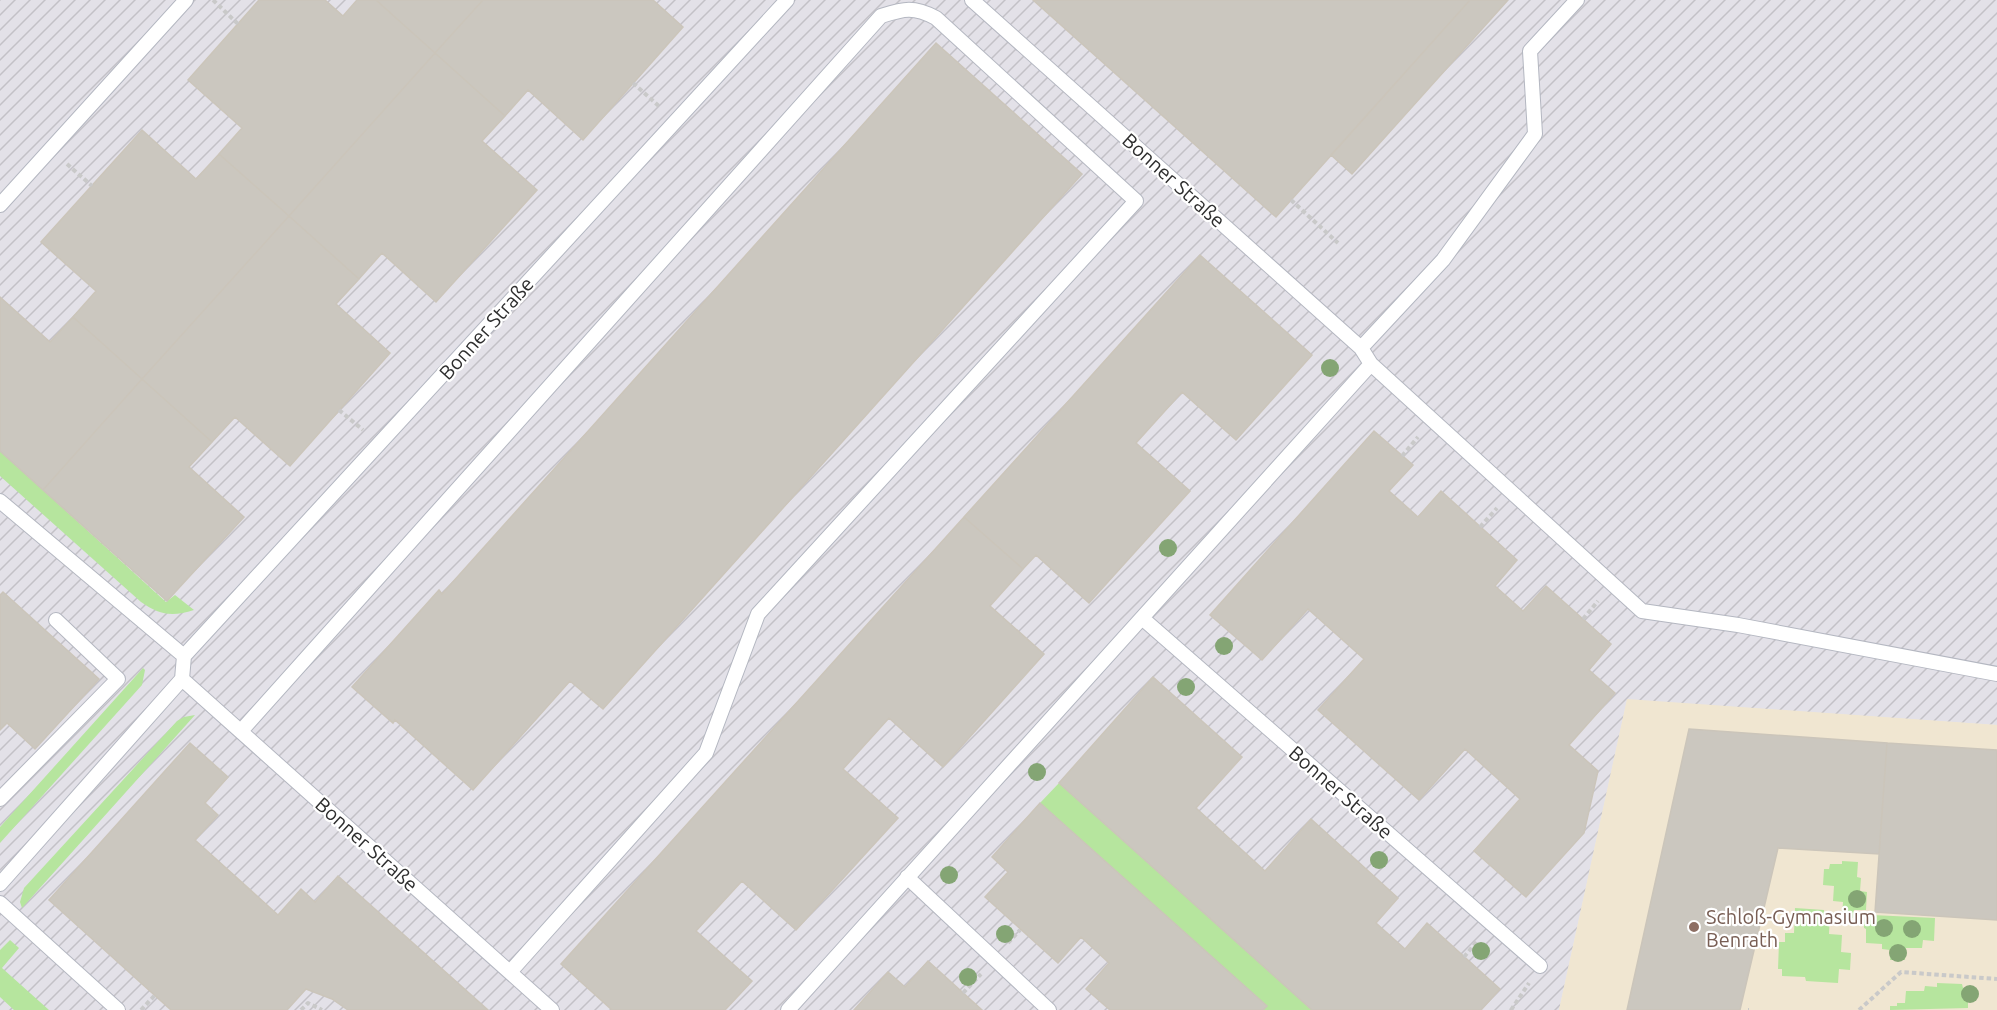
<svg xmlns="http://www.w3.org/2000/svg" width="1997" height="1010" font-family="Ubuntu,sans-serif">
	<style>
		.industrial { fill: url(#industrial-furrows) }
		.education { fill: #f0e6d1 }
		.grass { fill: #b6e59e }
		.building { fill: #cbc7bf; stroke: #cbc5ba; stroke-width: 1.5 }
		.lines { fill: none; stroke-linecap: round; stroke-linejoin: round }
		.service-casing { stroke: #b4b7c1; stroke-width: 16 }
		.path { stroke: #c9c9c9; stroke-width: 4; stroke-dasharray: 4.5 3; stroke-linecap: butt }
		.service { stroke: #fff; stroke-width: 14 }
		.tree { fill: #84a574 }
		.education-dot { fill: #8d6e63; stroke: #fff; stroke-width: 2 }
		.labels { text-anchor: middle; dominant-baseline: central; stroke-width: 4.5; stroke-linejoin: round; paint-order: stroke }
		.street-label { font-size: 20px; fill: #2e2e2e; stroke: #fff }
		.education-label { font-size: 20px; fill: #785e54; stroke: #fff; text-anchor: start }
	</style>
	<defs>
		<pattern id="industrial-furrows" width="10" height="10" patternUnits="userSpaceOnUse" patternTransform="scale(1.5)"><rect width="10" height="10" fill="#e3e1e8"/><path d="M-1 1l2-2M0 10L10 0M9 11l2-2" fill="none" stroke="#c3c1c7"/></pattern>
	</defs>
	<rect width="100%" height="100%" fill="#efe9e1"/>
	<path class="industrial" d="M0,0h1997v725l-370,-25 -68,310h-1559z"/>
	<path class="education" d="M1627,699l370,26v285h-438z"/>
	<path class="grass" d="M0,451l166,151 9,-7 19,15c-22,7 -35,5 -53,-8l-141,-126z
		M143,668l2,2 -3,15 -142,158v-16z
		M195,715l-173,193 -2,-6 4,-14 153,-167 7,-4z
		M1059,783l253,227h-49l3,-4 -226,-203z
		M1842,861l16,1 -1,15 4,1 -1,13 7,1 -1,18h-12l-1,8 -11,-1 1,-15 -10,-1 1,-15 -11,-1 1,-16h5l1,-5h12z
		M1795,908l29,2v5h6l-1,19 13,1 -1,17 10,1 -1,17 -11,-1 -1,14 -32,-2 -1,-4 -23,-1v-7h-4l1,-27h6v-9h9z
		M1872,915l63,3 -1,23 -11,-1 -1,8h-16l-1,12h-15v-10l-8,-1v-5l-16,-1v-14l-2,-1v-8h8z
		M10,940l9,8 -17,20 47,42h-35l-14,-13v-47z
		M1937,983l25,1 1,4 11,1 -1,11h-5v8l-78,2v-4h7v-3h8l1,-12h18l1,-5 12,1z"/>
	<path class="building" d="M259,0h66l18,16 14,-16h19l59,53 -146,163 -70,-62 23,-26 -54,-48z
		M376,0h107l-48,53z
		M483,0h170l30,27 -100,113 -55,-50 -23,26 -70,-63z
		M1033,0h437l-194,217z
		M1470,0h38l-156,174 -21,-19z
		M936,43l146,131 -479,535 -33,-28 -97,109 -78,-70 -2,3 -41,-36 87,-97 3,4z
		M435,53l70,63 -23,25 55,49 -101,112 -54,-49 -23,26 -70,-63z
		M142,130l54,49 23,-25 70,62 -147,163 -69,-62 23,-26 -55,-49z
		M289,216l70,63 -23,25 54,49 -100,113 -55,-49 -23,25 -70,-63z
		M1200,255l112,100 -76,85 -54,-48 -46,51 54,48 -101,112 -53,-48 -13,14 -59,-52z
		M0,297l50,45 23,-25 69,62 -99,111 -43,-39z
		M142,379l70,63 -23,25 55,50 -77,84 -124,-111z
		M1374,431l39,34 -24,26 29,26 23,-26 76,69 -22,26 28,25 23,-25 65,58 -22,26 26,23 -46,52 29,26 -14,62 -58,64 -52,-46 46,-52 -55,-50 -46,51 -101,-90 46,-51 -56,-50 -46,51 -52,-45z
		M964,517l59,52 -33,37 54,48 -101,113 -54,-49 -46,51 55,49 -102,112 -54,-49 -46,50 56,50 -27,29h-113l-51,-46z
		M3,592l96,87 -64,70 -28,-26 -7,7v-135z
		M1153,677l89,80 -46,51 69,63 46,-52 87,79 -22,25 29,26 22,-26 73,66 -19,21h-169l-253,-227z
		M1689,729l198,14 -8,111 -101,-6 -38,162h-113z
		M190,743l38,34 -23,26 13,12 -23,25 83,75 23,-26 14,13 23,-26 150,134h-140l-16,-11 -26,-10 -19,21h-116l-122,-110z
		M1887,743l110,7v170l-122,-8z
		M1040,803l227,203 -4,4h-153l-24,-21 23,-26 -28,-26 -23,26 -73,-66 23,-25 -16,-15z
		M928,961l54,49h-128l34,-38 17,15z"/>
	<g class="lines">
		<defs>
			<path id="service" d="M972,0l389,348 10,16 271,247 96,14 259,49
				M0,205l186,-205
				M1361,348l82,-88 92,-126 -5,-83 47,-51
				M0,501l184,155
				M1142,618l398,348
				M182,679l370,331
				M241,731l640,-715c23,-7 32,-10 55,2l200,183 -378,413 -52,139 -196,219
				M0,799l118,-120 -62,-59
				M907,877l142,133
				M0,884l182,-205 2,-23 603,-656
				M0,903l118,107
				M788,1010l583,-646"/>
		</defs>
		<use href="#service" class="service-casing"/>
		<path class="path" d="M213,0l25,24
			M633,83l27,24
			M67,164l25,22
			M1291,200l47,43
			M339,410l24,20
			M1402,456l16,-19
			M1480,527l17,-19
			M1583,619l15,-18
			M1008,943l12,-13
			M1464,957l14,-17
			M963,993l18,-19
			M141,1010l14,-15
			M301,1010l7,-7 14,7
			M1511,1010l18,-27
			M1748,1010h1
			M1859,1010l42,-38 96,7"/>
		<use href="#service" class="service"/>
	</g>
	<g class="tree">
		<circle cx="1330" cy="368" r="9"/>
		<circle cx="1168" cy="548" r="9"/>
		<circle cx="1224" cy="646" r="9"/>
		<circle cx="1186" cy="687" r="9"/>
		<circle cx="1037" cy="772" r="9"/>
		<circle cx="1379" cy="860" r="9"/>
		<circle cx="949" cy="875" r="9"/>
		<circle cx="1857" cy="899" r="9"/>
		<circle cx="1884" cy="928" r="9"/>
		<circle cx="1912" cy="929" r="9"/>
		<circle cx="1005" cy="934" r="9"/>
		<circle cx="1481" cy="951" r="9"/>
		<circle cx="1898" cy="953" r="9"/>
		<circle cx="968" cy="977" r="9"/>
		<circle cx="1970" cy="994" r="9"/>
	</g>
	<circle class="education-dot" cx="1694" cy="927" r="6"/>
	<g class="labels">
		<g class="street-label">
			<text transform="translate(1174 180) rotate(42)">Bonner Straße</text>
			<text transform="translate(486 328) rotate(-48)">Bonner Straße</text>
			<text transform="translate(1341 792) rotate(41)">Bonner Straße</text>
			<text transform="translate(367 844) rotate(42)">Bonner Straße</text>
		</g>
		<g class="education-label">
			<text x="1706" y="916">Schloß-Gymnasium<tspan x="1706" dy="23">Benrath</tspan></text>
		</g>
	</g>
</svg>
